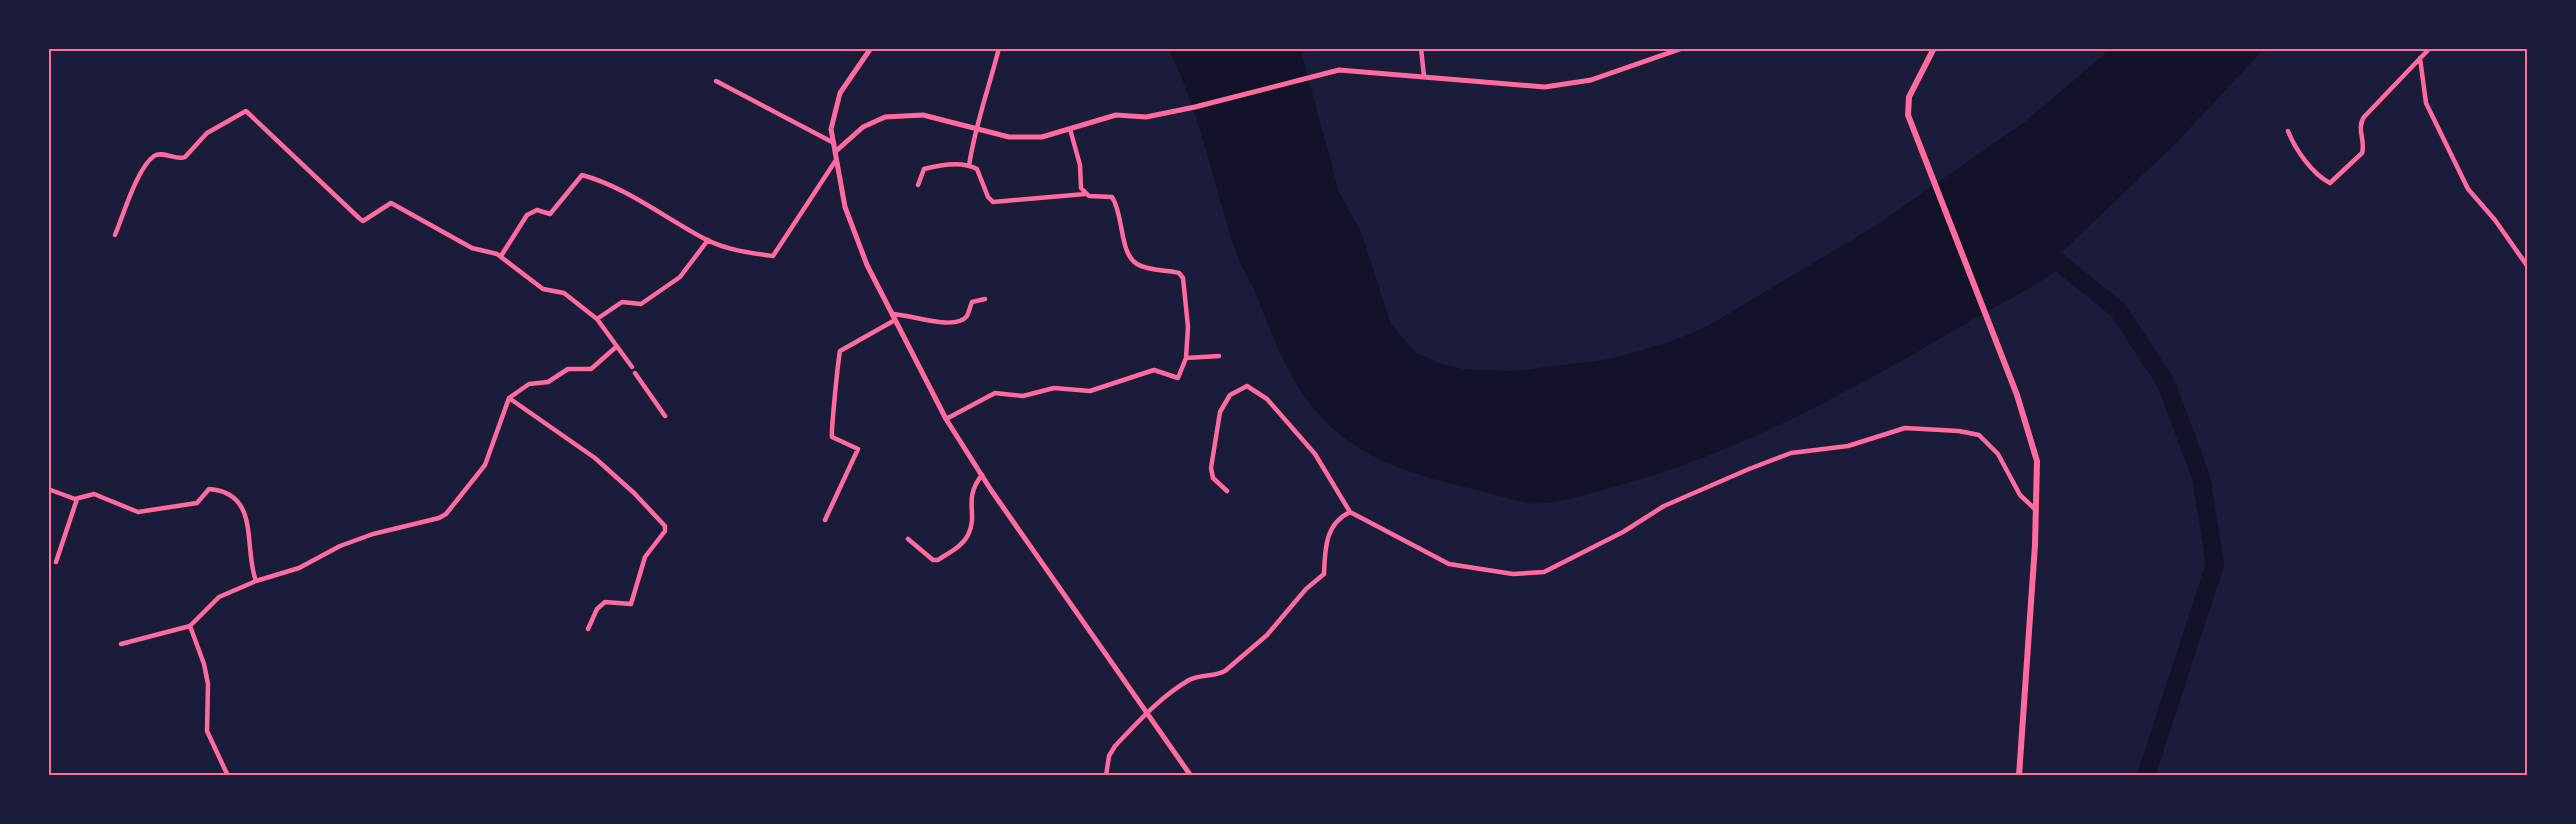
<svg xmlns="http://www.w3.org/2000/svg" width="2576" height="824" font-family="Rubik,sans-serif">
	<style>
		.water { fill: #12122b }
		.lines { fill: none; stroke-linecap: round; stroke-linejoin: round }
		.river { stroke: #12122b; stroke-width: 18 }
		.minor { stroke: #ff6b9d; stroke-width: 4.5 }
		.tertiary { stroke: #ff6b9d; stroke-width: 5 }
		.secondary { stroke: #ff6b9d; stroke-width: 6 }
		.neatline { fill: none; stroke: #ff6b9d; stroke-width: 2 }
	</style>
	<rect width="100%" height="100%" fill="#1b1b3a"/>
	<path class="water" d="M1168,48h132l39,144 22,40 30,92 24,28 26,12 22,5 50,2 97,-12 57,-16 39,-16 166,-99 151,-105 89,-75h153l-89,95 -114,109 4,11c-28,24 -63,38 -94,57 -116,68 -232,134 -362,168 -21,6 -56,17 -78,15 -18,-1 -37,-9 -54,-13 -62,-14 -125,-31 -166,-84 -26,-33 -40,-71 -55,-109 -5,-14 -14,-26 -19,-39 -24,-69 -37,-145 -70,-210z"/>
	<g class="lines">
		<path class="river" d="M2045,251l73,59 48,73 35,94 14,87 -69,212"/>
		<path class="minor" d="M1421,48l3,28
			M2420,58l6,45 42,86 27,31 33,47
			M716,81l118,62
			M1070,129l10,36 1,23 8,8 23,1c12,18 7,56 25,67 11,7 29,6 42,9l4,5 5,49 -2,31
			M2288,131c7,18 24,43 42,52l32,-30c4,-12 -6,-24 2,-36l66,-69
			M969,166c6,-41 20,-78 30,-118
			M918,185l6,-16c15,-4 39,-8 53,0l11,28 5,5 92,-8
			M115,235c8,-19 22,-67 39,-79 9,-6 22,5 31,1l22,-24 39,-22 113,107 4,3 28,-18 81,45 25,6 46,35 21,4 33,26 35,48
			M501,256l26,-41 10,-5 13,4 32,-39c44,12 83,43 123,64 21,11 45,14 68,17l63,-96
			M892,314c17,0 63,18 75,2 2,-4 3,-9 5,-14l13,-3
			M597,319l25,-17 19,2 39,-27 28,-37
			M635,373l30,43
			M509,398l86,60 39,35 31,33v5l-20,26 -14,47 -26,-2 -8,7 -9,20
			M946,419l49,-26 28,3 31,-8 36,3 64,-21 24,8 8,-20 33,-2
			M48,489l27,10 19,-5 44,18 59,-9 12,-14c52,4 34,58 47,92
			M1227,491l-14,-13 -2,-10 9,-56 10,-17 17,-9 20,13 48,55 35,58 99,52 64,10 31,-2 79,-40 41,-26 85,-37 42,-16 57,-7 57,-18 54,3 20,4 19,19 22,41 16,15
			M825,520l33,-71 -26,-12c-1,-6 6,-76 8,-86l55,-31
			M908,539l25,21h5c10,-7 24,-13 30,-25 11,-22 -6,-35 14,-60
			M56,562l21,-63
			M190,626l14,38 4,20 -1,47 21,45
			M121,644l69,-18 29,-29 37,-16 43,-13 41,-22 33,-12 66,-16 7,-4 39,-49 24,-67 20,-14 19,-2 20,-13h23l25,-22
			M1106,776l3,-20 6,-10c23,-24 45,-49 74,-66 12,-6 25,-3 36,-9l42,-36 39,-46 18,-15c1,-25 1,-50 26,-62"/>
		<path class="tertiary" d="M871,48l-31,45 -9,36 14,78 22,58 79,154 45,71 200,286
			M836,151l27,-24 22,-10 38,-2 86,22h33l74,-22 30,2 49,-10 144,-37 206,17 46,-7 92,-32"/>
		<path class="secondary" d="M1934,48l-25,49 -1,18 109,280 20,66 -2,84 -16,231"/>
	</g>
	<rect width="2576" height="824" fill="none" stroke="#1b1b3a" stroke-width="99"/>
	<rect x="50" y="50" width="2476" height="724" class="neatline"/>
</svg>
